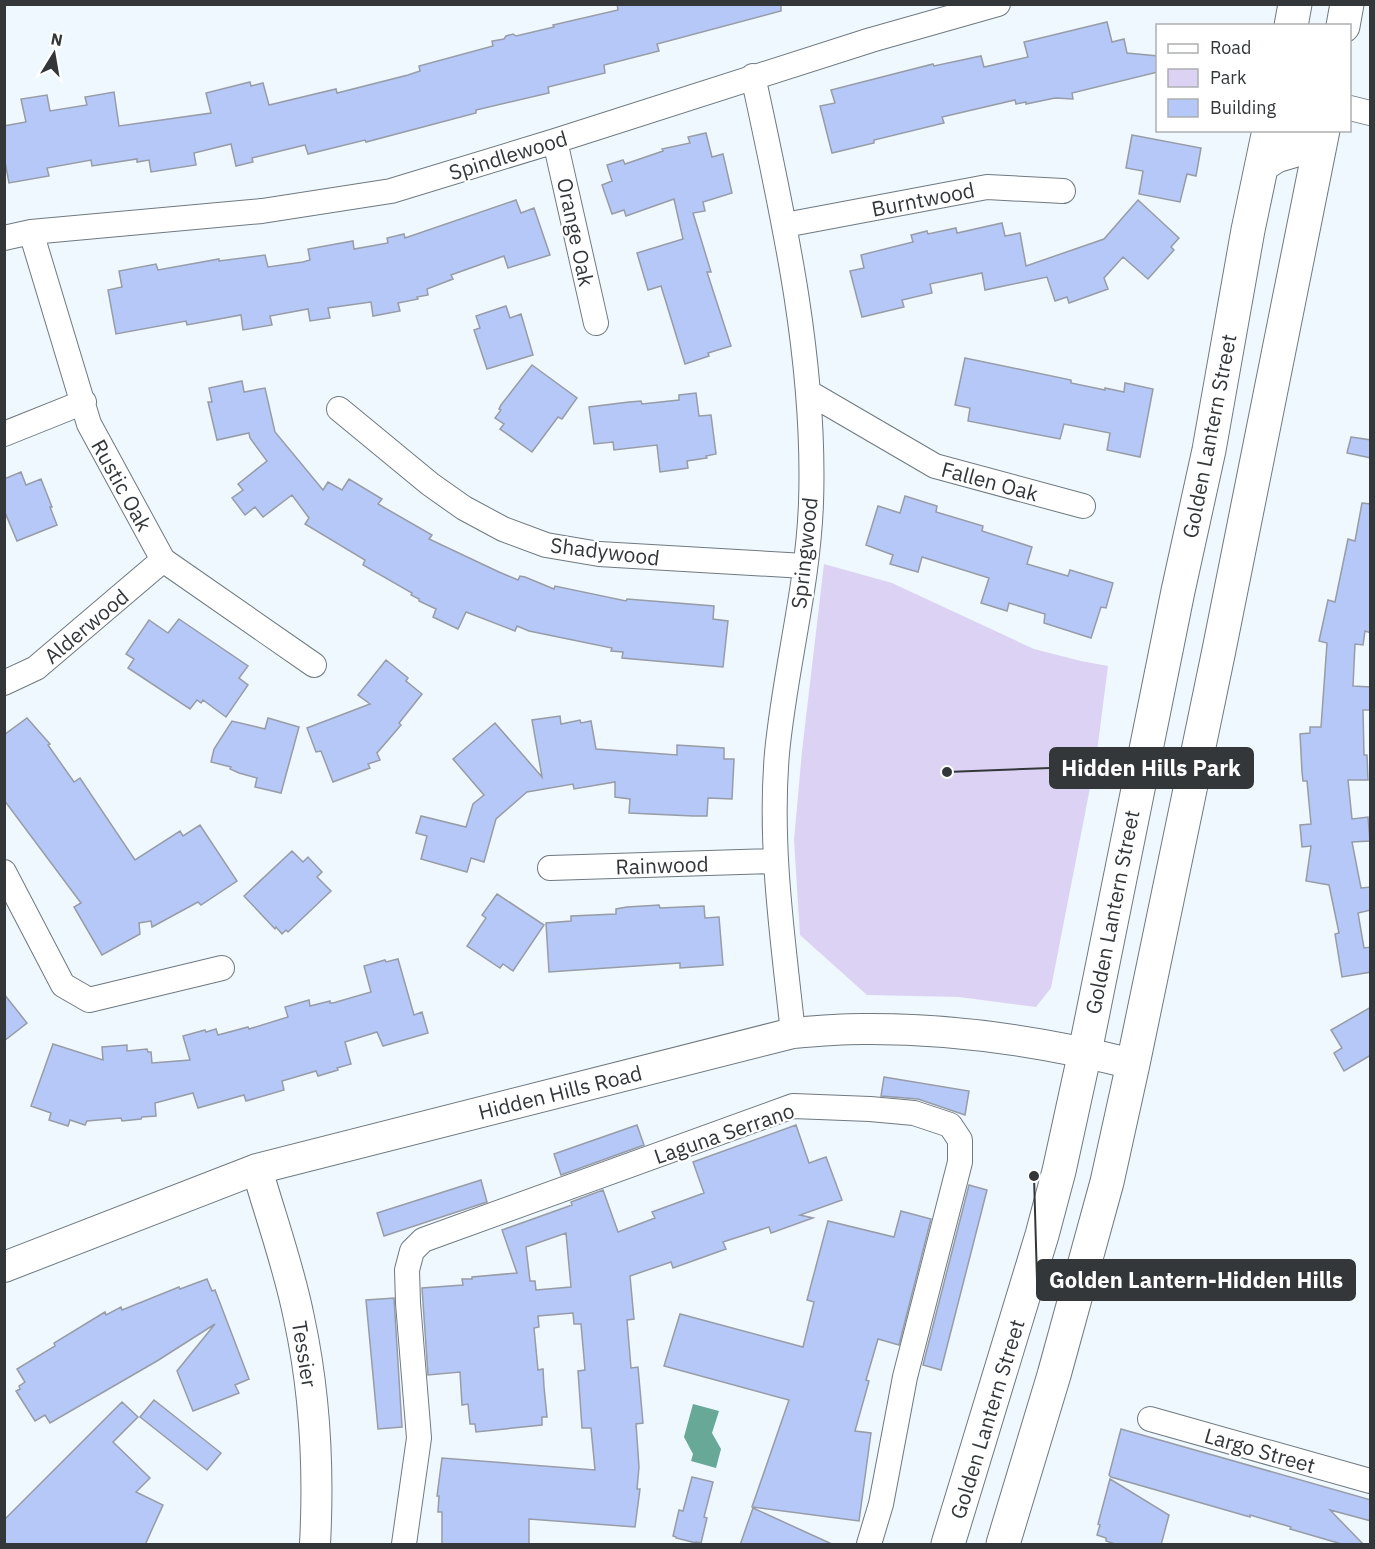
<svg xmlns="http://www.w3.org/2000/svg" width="1375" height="1549" font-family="'IBM Plex Sans',sans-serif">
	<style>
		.green { fill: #dcd3f4 }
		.water { fill: #67a897 }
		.building { fill: #b5c8f8; stroke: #979ca6; stroke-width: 1.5; fill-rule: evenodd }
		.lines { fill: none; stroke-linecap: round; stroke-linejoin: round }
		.minor-casing { stroke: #6f7980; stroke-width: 26 }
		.tertiary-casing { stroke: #6f7980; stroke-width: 32 }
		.primary-casing { stroke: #6f7980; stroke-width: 35 }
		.minor { stroke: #fff; stroke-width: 24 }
		.tertiary { stroke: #fff; stroke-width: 30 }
		.primary { stroke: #fff; stroke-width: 33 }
		.labels { text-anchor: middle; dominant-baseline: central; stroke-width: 4.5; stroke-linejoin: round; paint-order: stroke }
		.street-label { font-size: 21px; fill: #33373a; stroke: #fff }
		.leader { fill: none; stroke: #33373a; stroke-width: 2 }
		.callout-dot { fill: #33373a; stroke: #fff; stroke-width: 2 }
		.callout { fill: #33373a; stroke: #33373a; stroke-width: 2 }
		.callout-label { font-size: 22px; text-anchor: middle; font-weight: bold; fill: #fff }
	</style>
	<rect width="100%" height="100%" fill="#eff8ff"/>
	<path class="green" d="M824,564l68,19 142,66 47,12 27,5 -11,86 -46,236 -15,19 -77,-10 -92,-2 -67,-60 -6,-95 8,-89z"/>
	<path class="water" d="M693,1404l26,7 -7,22 9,16 -5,19 -25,-7 2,-7 -9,-17z"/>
	<path class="building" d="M617,4h164v7l-124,33 2,7 -55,14 1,8 -57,14 1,6 -73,17v3l-110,29 -1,-2 -57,14 -3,-9 -53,13 1,4 -17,4 -5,-22 -37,9 2,12 -45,7 -2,-12 -12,2v-3l-45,7 -1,-6 -44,8 2,8 -40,7 -5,-26v-31l22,-4 -5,-23 26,-4 3,16 37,-6 -2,-8 29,-5 5,34 92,-13 -5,-20 44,-11 1,4 12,-3 6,22 67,-16 1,4 71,-18 12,-4 -1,-5 74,-20 -1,-5 12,-2 2,-3 7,-2 3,2 38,-9 -1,-2 65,-15z
		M1107,22l5,20 12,-3 3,14 31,3v16l-86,21 1,6 -18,-1 -29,6v-2l-10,2 -1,-4 -73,17 2,6 -70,17v3l-42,10 -12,-47 15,-3 -4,-13 102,-26 1,2 47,-10 3,11 44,-10 -4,-15z
		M706,133l6,24 11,-3 9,39 -29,9 2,9 -12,2 18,59h-4l24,74 -23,7 1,3 -24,8 -24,-78 -13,4 -11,-37 46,-14 -9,-40 -48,17 -2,-6 -12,4 -10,-29 10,-4 -5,-16 16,-5 2,4 38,-13 -1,-2 28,-6 -2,-6z
		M1132,135l69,13 -5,28 -9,-2 -7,28 -41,-8 4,-23 -17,-3z
		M516,200l5,13 13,-5 16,47 -42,13 -4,-12 -53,19 2,4 -26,10 1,6 -11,2 1,2 -20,4 2,8 -27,5 -2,-14 -43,6 2,10 -20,3 -2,-12 -38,7 2,9 -29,5 -2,-15 -54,10 -1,-4 -70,13 -8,-44 14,-3 -3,-16 37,-7 2,6 61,-11v2l46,-6 3,12 35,-5 7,-2 -2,-11 45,-8 1,8 34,-6 -1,-5 17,-4 1,4z
		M1138,200l41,38 -8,9 3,3 -26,29 -25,-22 -19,21 4,11 -39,14 -2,-6 -12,4 -8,-24 -62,13 -3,-17 -52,11 2,9 -30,7 2,7 -42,10 -12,-46 14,-3 -3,-13 52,-13 -2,-7 16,-4 1,3 28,-6 1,5 45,-10 3,13 15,-3 6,33 78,-27z
		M506,306l4,12 11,-4 12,41 -46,14 -13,-39 6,-2 -4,-12z
		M965,358l106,22v3l34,7v-2l19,4 1,-9 28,6 -13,68 -33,-7 3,-17 -46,-9 -4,15 -92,-18 2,-13 -15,-3z
		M532,365l45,33 -15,21 -4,-2 -26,35 -32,-23 4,-5 -9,-6 6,-8 -2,-1 2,-4z
		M242,381l2,11 21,-4 10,44 48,58 5,-8 14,8 7,-11 33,20 -4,5 54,31 -3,4 70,33 19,8 2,-4 5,1 29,12 1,-3 71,15 1,-2 87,7 -1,13 15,2 -5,46 -101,-9 1,-6 -12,-1 1,-3 -83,-17 -12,-5 -2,5 -49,-19 -8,17 -25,-12 3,-8 -17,-8v-2l-8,-4 1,-2 -49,-28 2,-5 -60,-36 4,-6 -17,-23 -29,22 -8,-10 -10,8 -13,-17 11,-8 -5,-6 29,-23 -17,-23 -1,-5 -32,7 -9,-38h4l-3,-14z
		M696,393l3,23 12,-1 5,39 -10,2 1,2 -20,3 1,7 -28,4 -3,-27 -43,5 -1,-8 -19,2 -5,-37 40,-5 12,-1 1,3 37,-4v-5z
		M1351,437l20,3v18l-24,-5z
		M21,472l5,13 15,-6 11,28h-2l7,18 -40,16 -13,-31v-31z
		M905,496l32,10 -1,6 47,14 -1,5 50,16 -5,17 41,12 2,-6 43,13 -7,25 -5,-1 -10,31 -47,-15 1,-9 -36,-11 -2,8 -26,-8 8,-25 -67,-21 -4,15 -28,-8 3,-9 -27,-10 12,-39 22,7z
		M1362,503l9,1v129l-6,-2 -2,14 -8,-1 -2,42 18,1 -1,23h-7l1,45h3l1,25h-20l4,39 16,-2 2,24 -18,1 9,46 10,-1v23l-13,3 6,35 7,-1v25l-29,5 -7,-43 4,-1 -10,-48 -23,-4 5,-35 -9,1 -2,-22 11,-1 -4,-43h-4l-1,-9 -2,-38 10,-1v-6h11l6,-84 -8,-2 9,-41 7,2 13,-63 7,2z
		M179,619l69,47 -9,12 9,7 -22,32 -23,-17 -2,3 -4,-3 -7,9 -62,-41 6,-9 -8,-5 23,-34 19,13z
		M386,660l22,18 -2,3 16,13 -23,29 2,2 -24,28 3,7 -12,4 2,4 -37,14 -12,-31 -5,1 -9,-24 63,-24 -12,-9z
		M560,716l1,8 19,-4 1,3 10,-2 5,28 81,6v-10l47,3v11h10l-2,40 -24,-1 -1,18h-14l-64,-3 1,-14 -15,-2v-15l-41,7 -1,-5 -46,8 -31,27 -12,43 -13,-4 -4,14 -46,-13 6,-23 -11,-3 5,-17 45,11 7,-23 11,-9 -31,-36 42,-36 47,54 -10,-57z
		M27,718l23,26 -2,1 26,37 6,-4 55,82 45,-29 3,5 17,-11 37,56 -36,24 -3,-3 -46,25 -1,-6 -12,2 1,11 -38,21 -28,-48 7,-4 -77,-103v-65z
		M268,718l31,9 -18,66 -26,-6 2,-9 -18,-5 -9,-4 1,-2 -20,-5 3,-13 18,-28 33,8z
		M292,851l11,11 5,-5 14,15 -5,5 14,14 -43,41 -2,-2 -4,4 -6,-7 -1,2 -31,-33z
		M497,894l47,31 -31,46 -10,-7 -3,4 -33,-22 19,-28 -4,-3z
		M659,905l1,3 44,-2 1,12 14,-1 4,48 -43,3v-5l-131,9 -3,-49 25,-2v-5l45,-2v-5l11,-2z
		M398,959l16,56 8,-3 6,21 -45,13 -6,-14 -32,10 6,22 -14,4 1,2 -20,6 -2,-5 -34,10 2,9 -38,11 -2,-6 -46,13 -5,-15 -38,10 1,13 -14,1 -1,2 -19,2 -1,-3 -34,3 -2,4 -15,-5 -2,6 -19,-6 2,-7 -20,-7 22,-62 50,16 -1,-13 25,-2v6l20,-2 1,3h3l1,11 38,-3 -7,-24 22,-6 1,2 10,-3 2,6 30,-8 1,2 39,-12 -3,-10 24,-7 1,6 20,-5v2h3l38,-11 -7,-26 21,-6 1,2z
		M4,994l23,29 -23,18z
		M1371,1007v48l-27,16 -10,-18 8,-5 -11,-18z
		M884,1077l85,14 -4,24 -47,-16 -37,-3z
		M637,1125l7,20 -83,30 -7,-21z
		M796,1125l13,38 17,-6 16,43 -42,15 13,3 -42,15 -2,-6 -46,15 3,7 -53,19 -2,-6 -41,14 4,43 -7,1 4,48 7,-1 5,56 -7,1 3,43 -2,22h3l-5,38 -106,-8v26h-87v-33h-4l1,-16h-2l5,-38 153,12 -4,-42h-9l-4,-57 7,-1 -4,-46h-7l-1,-11 -35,3 1,11 -5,1 4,42 5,-1 1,18 3,30h-5v8l-66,7 -1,-8h-5l-2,-20 -6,1 -2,-33 -32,3 -6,-87 41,-3 -1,-6h10v-2l45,-4 -15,-43 70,-25 -1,-3 32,-12 15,42 37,-14 -3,-6 52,-19 -11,-31zM566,1233l5,54 -35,3 -1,-9h-5l-4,-34z
		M481,1180l6,22 -103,34 -7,-23z
		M969,1185l18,5 -46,180 -18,-5z
		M901,1211l30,8 -32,126 -21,-6 -12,41 3,1 -14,50 16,2 -12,88 -107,-14 37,-107 -125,-34 16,-52 123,33 11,-45 -7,-2 21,-79 66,16z
		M207,1279l5,12 3,-1 34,89 -14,6 4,8 -46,18 -16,-40 38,-47 -58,37 -107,62 -5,-8 -10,6 -19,-30 4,-2 -1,-3 6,-4 -8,-13 38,-23 -1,-3 51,-31 1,3 15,-8 1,3 57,-23 1,2z
		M394,1298l8,129 -24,2 -12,-129z
		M154,1400l67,53 -14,17 -67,-53z
		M122,1402l16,15 -25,25 37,36 -14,14 27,13 -18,40h-141v-25z
		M1121,1429l250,71v21l-41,-11 34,35h-19l-55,-16 1,-2 -41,-12v2l-139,-40 -2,-2z
		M692,1477l21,5 -9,35 3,1 -6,25 -5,-1v1l-20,-5v-1l-3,-1 6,-26 4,1z
		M1110,1479l59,36 -8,30h-43l-12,-4v-3l-9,-3 3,-10 -2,-1z
		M753,1508l81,37h-94z"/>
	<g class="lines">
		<defs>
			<path id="minor" d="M753,76c30,139 63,284 58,427 -3,84 -26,166 -34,250 -8,93 6,187 16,280
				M1350,108l20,5
				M555,141l41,182
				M785,225l202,-38 76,4
				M31,232l58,192 74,136 151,105
				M4,238l27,-6 231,-21 129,-20 164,-50 316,-101 127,-36
				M808,392l127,74 148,40
				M339,409l91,75 34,24 39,21 43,16 53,9 206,12
				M4,434l80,-32
				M4,683l32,-15 127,-108
				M550,868l225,-7
				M4,872l59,113 26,15 133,-32
				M1150,1419l220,62
				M404,1544l15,-106 -11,-135 -1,-33 5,-19 11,-11 370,-134 77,3 44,4 36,12 10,15v22l-55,215 -24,127 -12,40"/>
			<path id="tertiary" d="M257,1169c14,49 32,98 42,149 16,74 20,151 16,226
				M4,1267l253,-98 536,-136c23,-2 46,-4 69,-4 91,-1 183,13 271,35"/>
			<path id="primary" d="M1291,26l4,-22
				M1343,26l4,-22
				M1262,165l14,-9 17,-5 3,-12 6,-9
				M948,1544l94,-309 17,-64 26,-119 93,-461 31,-141 39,-220 21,-100
				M1003,1544l51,-169 53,-193 26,-118 86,-414 104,-520"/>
		</defs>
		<use href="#minor" class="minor-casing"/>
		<use href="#tertiary" class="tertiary-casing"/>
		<use href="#primary" class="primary-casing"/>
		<use href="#minor" class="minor"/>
		<use href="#tertiary" class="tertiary"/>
		<use href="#primary" class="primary"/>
	</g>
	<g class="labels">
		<g class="street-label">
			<text transform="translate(508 155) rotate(-17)">Spindlewood</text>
			<text transform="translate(923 199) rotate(-11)">Burntwood</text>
			<text transform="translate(576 232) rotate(78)">Orange Oak</text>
			<text transform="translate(1209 436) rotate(-79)">Golden Lantern Street</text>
			<text transform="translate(990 481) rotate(15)">Fallen Oak</text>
			<text transform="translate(122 485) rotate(61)">Rustic Oak</text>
			<text transform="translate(605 551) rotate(7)">Shadywood</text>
			<text transform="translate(804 553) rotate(-84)">Springwood</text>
			<text transform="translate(86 626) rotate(-40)">Alderwood</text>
			<text transform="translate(662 865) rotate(-2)">Rainwood</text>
			<text transform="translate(1112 912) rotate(-79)">Golden Lantern Street</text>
			<text transform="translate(560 1092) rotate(-14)">Hidden Hills Road</text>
			<text transform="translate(724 1133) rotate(-19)">Laguna Serrano</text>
			<text transform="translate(305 1354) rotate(81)">Tessier</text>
			<text transform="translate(987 1419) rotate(-73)">Golden Lantern Street</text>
			<text transform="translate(1260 1450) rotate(16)">Largo Street</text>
		</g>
	</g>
	<path class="leader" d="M947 772L1050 768M1034 1176L1037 1280"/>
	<g class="callout-dot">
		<circle cx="947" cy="772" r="6"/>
		<circle cx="1034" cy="1176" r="6"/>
	</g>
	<g class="callout">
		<rect x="1050" y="748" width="203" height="40" rx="6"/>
		<rect x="1037" y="1260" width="318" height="40" rx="6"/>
	</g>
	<g class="callout-label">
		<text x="1151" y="776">Hidden Hills Park</text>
		<text x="1196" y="1288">Golden Lantern-Hidden Hills</text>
	</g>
	<rect width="1375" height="1549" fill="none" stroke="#33373a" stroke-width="12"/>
	<rect x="1156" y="24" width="195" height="108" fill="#ffffff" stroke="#adafb0" stroke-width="1.5"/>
	<rect x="1168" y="44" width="30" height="9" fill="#ffffff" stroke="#adafb0" stroke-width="1.5"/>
	<text x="1210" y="54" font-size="18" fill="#33373a">Road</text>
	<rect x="1168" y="69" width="30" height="18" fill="#dcd3f4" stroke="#adafb0" stroke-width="1.5"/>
	<text x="1210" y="84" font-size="18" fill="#33373a">Park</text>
	<rect x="1168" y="99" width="30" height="18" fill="#b5c8f8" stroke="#adafb0" stroke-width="1.5"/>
	<text x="1210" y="114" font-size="18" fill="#33373a">Building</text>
	<g transform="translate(54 54) rotate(11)" stroke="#ffffff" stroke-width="4.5" paint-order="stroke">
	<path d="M0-4.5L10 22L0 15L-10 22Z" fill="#33373a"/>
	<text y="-9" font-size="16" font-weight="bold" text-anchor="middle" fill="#33373a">N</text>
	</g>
</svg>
